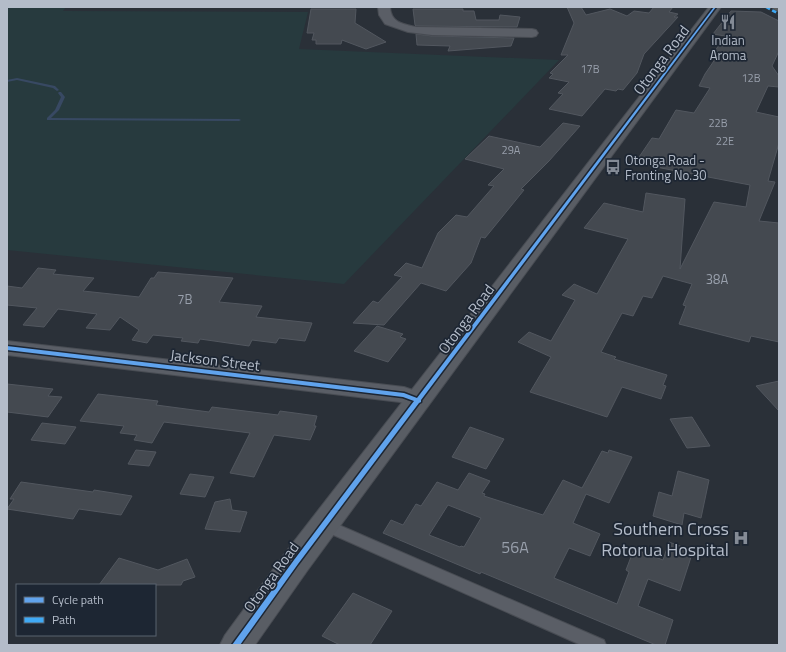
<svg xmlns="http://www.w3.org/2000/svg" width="786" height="652" font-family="'Titillium Web',sans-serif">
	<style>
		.green { fill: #273a3e }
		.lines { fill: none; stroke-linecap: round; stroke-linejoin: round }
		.stream { fill: #384963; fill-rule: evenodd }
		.building { fill: #444950; stroke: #52575f; fill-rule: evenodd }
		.lane-casing { stroke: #484c53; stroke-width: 2 }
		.street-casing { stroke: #484c53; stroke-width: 2 }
		.secondary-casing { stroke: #484c53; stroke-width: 2 }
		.highway-casing { stroke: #474c53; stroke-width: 2 }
		.lane { fill: #5a5e66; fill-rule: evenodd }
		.street { fill: #5a5e66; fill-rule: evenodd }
		.secondary { fill: #595d64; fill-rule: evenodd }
		.highway { fill: #5a5d60; fill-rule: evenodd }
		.quiet { stroke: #3fa9f5; stroke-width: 2.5; stroke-dasharray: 4.5 2.5; stroke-linecap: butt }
		.cycleway-casing { stroke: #1d2633; stroke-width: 3 }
		.cycleway { fill: #60a3ed; fill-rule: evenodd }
		.labels { text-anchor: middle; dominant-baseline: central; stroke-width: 3.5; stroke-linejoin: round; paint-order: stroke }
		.far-number-label { font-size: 11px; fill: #989fab }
		.far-poi-label { font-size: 13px; fill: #b4bcc9; stroke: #1d2633 }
		.number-label { font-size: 13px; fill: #989fab }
		.street-label { font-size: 15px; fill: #b4bcc9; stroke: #1d2633 }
		.near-number-label { font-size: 16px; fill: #989fab }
		.near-poi-label { font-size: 18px; fill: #b4bcc9; stroke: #1d2633; text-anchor: end }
	</style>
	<rect width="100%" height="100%" fill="#2a3038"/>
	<path class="green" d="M7,7h59l-3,4 245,1 -9,37 260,11 -215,224 -337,-34z"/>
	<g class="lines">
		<path class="stream" d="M17,78l38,8 4,4 -2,1 -4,-3 -36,-8 -10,2v-2z
			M59,92h2l4,5 -6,13 -8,8 188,1 2,1 -2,1 -192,-1v-2l8,-8 6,-13 -3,-4z"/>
	</g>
	<path class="building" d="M567,7h14l5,8 24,-6 17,7 7,-5 15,2 5,-6h19l-4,5 9,2 -4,3h4l-34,37 -7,19 -14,17 -5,-1 -2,2 -11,-2 -23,27 -33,-7 14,-15 -5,-1 11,-11 -20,-4 4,-4 -3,-1 18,-18h-7l13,-32z
		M311,9h45l-1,14 31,19 -20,7 -24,-9 -1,4h-25v-4h-4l2,-7h-7z
		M413,9h50v2h11l2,9h23l1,-5 20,2 -3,10 -101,-1 -1,-1z
		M731,11l30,1 18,9v30l-7,15 7,10v11l-11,-1 -12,26 23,5v26l-11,38 7,1 -16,39 20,2v119l-28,-6 -2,6 -70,-18 7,-18 -3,-1 9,-21 -29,-8 -11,22 -9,-2 -10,20 -11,-3 -21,39 15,5 -2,2 53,16 -4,10 3,1 -5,13 -39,-12 -15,30 -77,-25 21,-35 -33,-15 11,-10 22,9 24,-41 -13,-5 12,-11 23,10 31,-55 -44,-11 20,-25 39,9 3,-19 39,6 -5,70 34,-67 32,5 4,-22 -115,-22 17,-25 7,1 17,-29 18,3 16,-25 -11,-2 6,-12 15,-22 -5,-1 10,-15 -12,-2z
		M416,34l16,2 82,2 -3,8 -63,5 2,-5 -33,-1z
		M563,123l17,3 -31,35 -28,28 3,1 -39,48 -4,-1 -10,26 -25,28 -25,-8 -37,42 -31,-2 20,-22 5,2 24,-26 -8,-2 12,-12 16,5 16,-35 18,-18 11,2 27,-31 -6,-1 16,-16 -39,-10 24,-23 51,11z
		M38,268l18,2 -3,4 41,4 -11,13 56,6 12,-19h3l4,-6 75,6 -14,24 43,4 -6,11 56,6 -7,18 -26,-3 -3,5 -24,-3 -3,6 -49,-7 -2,4 -17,-2 2,-3 -30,-3 -6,8 -15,-3 7,-10 -19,-13 -10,13 -24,-2 11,-14 -39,-5 -14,18 -21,-2 14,-17 -30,-3v-19l15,2z
		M377,326l26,8 -3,3 6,2 -18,23 -34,-11z
		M779,381v30l-23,-25z
		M7,384l46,5 -5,7 14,1 -14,20 -41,-5z
		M98,394l60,7 -2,4 53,7 3,-5 66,8 2,-4 37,5 -3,10h2l-6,14 -36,-5 -20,42 -24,-4 20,-40 -86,-11 -12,21 -18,-3 3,-5 -17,-2 4,-7 -44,-5z
		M692,417l18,29 -23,2 -17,-29z
		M42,423l34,4 -11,17 -34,-4z
		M470,427l34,12 -18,30 -34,-12z
		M136,450l20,2 -7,14 -21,-2z
		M609,450l23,7 -23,46 -23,-9 -13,29 27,11 -10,22 -21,-8 -15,30 63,26 12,-32 -3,-2 8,-21 29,11 6,-18 24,9 -13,40 -32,-12 -10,27 35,14 -8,25h-9l-175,-73 -1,2 -97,-41 8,-13 12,5 13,-21 5,2 16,-24 21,8 11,-17 21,8 -8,12 3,1 -1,2 59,19 20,-35 19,8 20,-37 6,2zM448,505l33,13 -17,29 -3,-1 -1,1 -31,-12z
		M678,471l31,9 -8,38 -17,-5 -2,12 -29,-9 6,-24 13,4z
		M190,474l24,3 -9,20 -25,-3z
		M21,482l72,10 1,-2 38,6 -11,19 -42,-6 -6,10 -66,-10 7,-10h-4z
		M230,499l2,11 15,2 -7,20 -35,-3 10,-27z
		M119,558l39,12 29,-11 8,18 -12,4 -2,4h-82z
		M353,593l39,18 -22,34h-30l-18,-9z"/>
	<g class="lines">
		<defs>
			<path id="lane" d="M325,519l279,121 2,5h-25l-261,-116 -2,-4 2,-4z"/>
			<path id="street" d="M378,7h12c1,16 13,17 26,20l116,2 4,1 2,3 -2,3 -4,1 -100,-2 -24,-3 -23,-8 -6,-9z
				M7,341l397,46 23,8 4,6 -4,6 -8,2 -19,-7 -393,-47z"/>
			<path id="secondary" d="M709,7h12l-414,564 -52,74h-35l5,-10 60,-82z"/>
			<path id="highway" d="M772,7h7v4l-4,-1z"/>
		</defs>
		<use href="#lane" class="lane-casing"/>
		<use href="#street" class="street-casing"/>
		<use href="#secondary" class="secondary-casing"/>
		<use href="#highway" class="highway-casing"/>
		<use href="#lane" class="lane"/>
		<use href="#street" class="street"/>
		<use href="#secondary" class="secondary"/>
		<use href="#highway" class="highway"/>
		<path class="quiet" d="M766,7l13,7"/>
		<defs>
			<path id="cycleway" d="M714,7h2l-295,393v2l-2,1 -121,161 -58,81h-8l62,-85 120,-159 -11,-4 -396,-47v-4l397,47 13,5z"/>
		</defs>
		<use href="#cycleway" class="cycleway-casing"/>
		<use href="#cycleway" class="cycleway"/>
	</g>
	<defs>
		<symbol id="restaurant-bare" viewBox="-9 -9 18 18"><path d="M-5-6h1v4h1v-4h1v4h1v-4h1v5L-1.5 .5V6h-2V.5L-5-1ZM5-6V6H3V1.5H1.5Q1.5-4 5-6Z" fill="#848b96" stroke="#1d2633" stroke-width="2.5" paint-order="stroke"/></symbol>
		<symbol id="bus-bare" viewBox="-9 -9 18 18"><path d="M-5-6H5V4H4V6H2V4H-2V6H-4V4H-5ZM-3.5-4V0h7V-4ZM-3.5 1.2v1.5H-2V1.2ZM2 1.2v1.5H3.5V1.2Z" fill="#848b96" stroke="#1d2633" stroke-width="2.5" paint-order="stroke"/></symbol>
		<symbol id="hospital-bare" viewBox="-9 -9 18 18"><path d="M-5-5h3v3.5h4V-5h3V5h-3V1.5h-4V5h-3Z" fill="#848b96" stroke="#1d2633" stroke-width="2.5" paint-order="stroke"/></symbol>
	</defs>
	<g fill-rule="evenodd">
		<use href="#restaurant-bare" x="717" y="11" width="22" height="22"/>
		<use href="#bus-bare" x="602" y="156" width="22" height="22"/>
		<use href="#hospital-bare" x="730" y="527" width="22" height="22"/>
	</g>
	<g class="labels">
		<g class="far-number-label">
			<text x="590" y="69">17B</text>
			<text x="751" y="78">12B</text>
			<text x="718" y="123">22B</text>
			<text x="725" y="141">22E</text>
			<text x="511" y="150">29A</text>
		</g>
		<g class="far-poi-label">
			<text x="728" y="40">Indian<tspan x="728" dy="15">Aroma</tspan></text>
			<text x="625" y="160" text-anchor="start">Otonga Road -<tspan x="625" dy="15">Fronting No.30</tspan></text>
		</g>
		<g class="number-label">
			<text x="717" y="279">38A</text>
			<text x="185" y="299">7B</text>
		</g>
		<g class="street-label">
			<text transform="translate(661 60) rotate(-53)">Otonga Road</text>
			<text transform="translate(466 319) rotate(-53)">Otonga Road</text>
			<text transform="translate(215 360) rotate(7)">Jackson Street</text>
			<text transform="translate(271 577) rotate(-54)">Otonga Road</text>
		</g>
		<g class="near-number-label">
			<text x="515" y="547">56A</text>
		</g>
		<g class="near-poi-label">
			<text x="729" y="528">Southern Cross<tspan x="729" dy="21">Rotorua Hospital</tspan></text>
		</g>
	</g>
	<rect width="786" height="652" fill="none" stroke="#b4bcc9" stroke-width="16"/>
	<rect x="16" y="584" width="140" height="52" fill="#1d2633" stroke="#59626f"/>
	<rect x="24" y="597" width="20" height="6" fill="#60a3ed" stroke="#59626f"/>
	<text x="52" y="604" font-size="12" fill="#b4bcc9">Cycle path</text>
	<rect x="24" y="617" width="20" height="6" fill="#3fa9f5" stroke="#59626f"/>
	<text x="52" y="624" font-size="12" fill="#b4bcc9">Path</text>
</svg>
